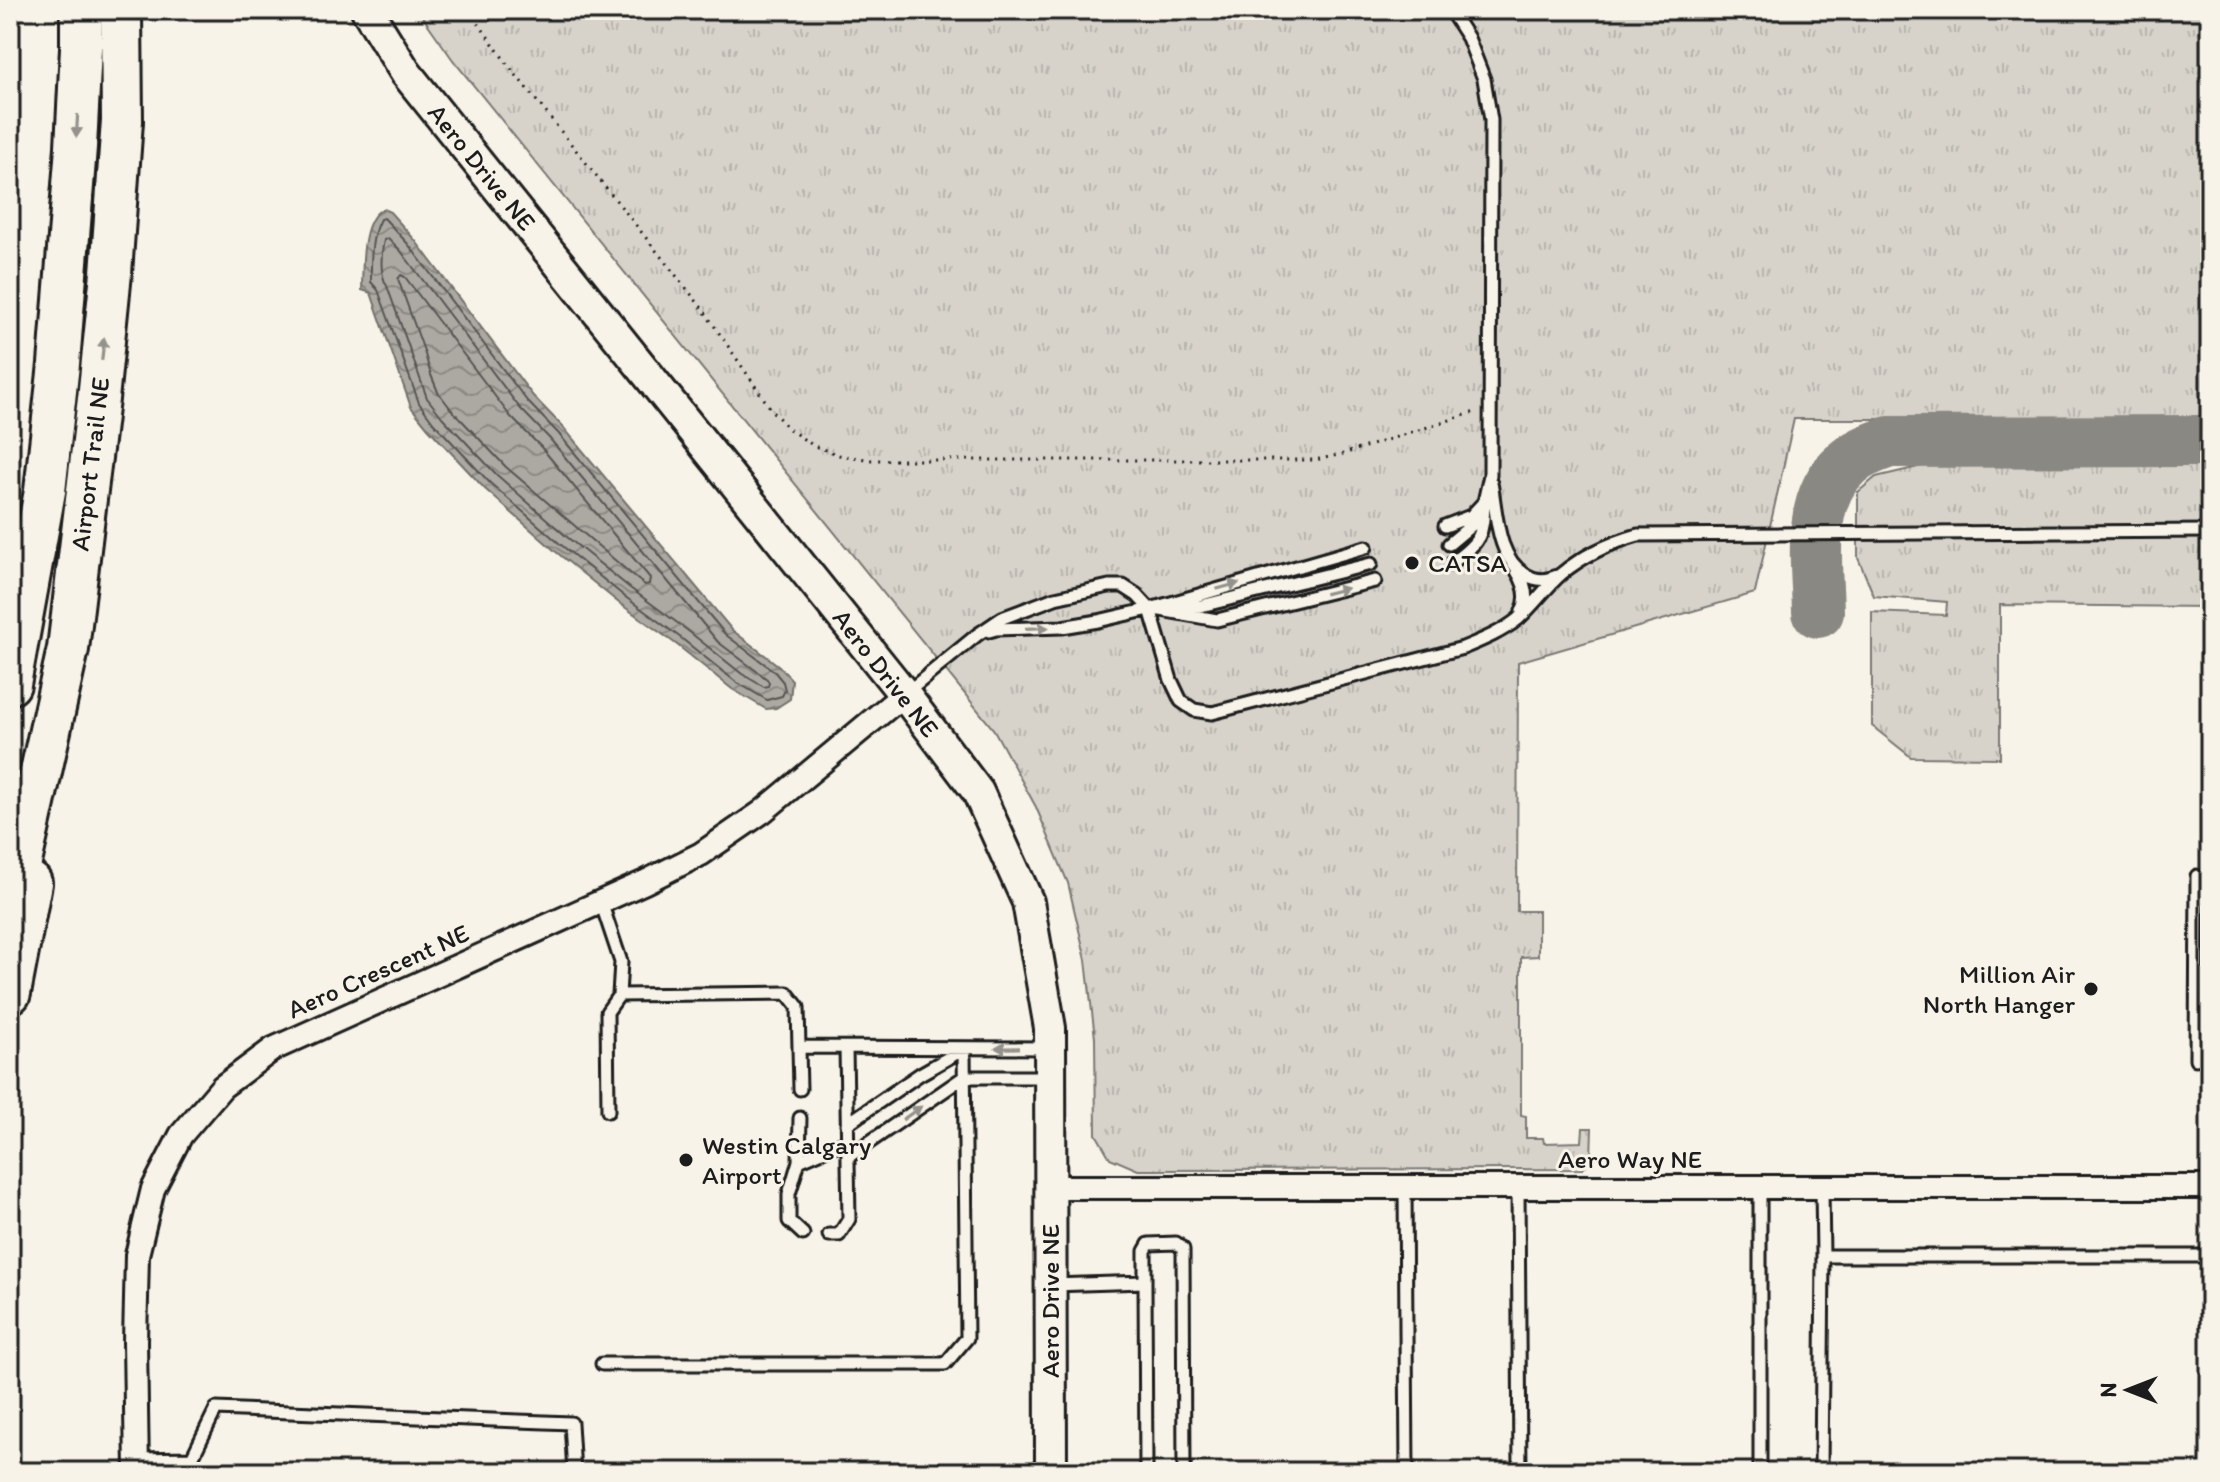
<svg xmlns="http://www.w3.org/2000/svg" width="2220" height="1482" font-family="Itim,sans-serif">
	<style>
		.grass { fill: url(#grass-tufts); stroke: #7a7874; stroke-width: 2 }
		.water { fill: url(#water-waves); stroke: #72716c; stroke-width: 2 }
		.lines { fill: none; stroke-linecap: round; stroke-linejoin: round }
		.shore { stroke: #565452; stroke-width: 2 }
		.taxiway { stroke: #8a8882; stroke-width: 52 }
		.lane-casing { stroke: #1c1c1c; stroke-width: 17 }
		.street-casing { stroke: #1c1c1c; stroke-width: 28 }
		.secondary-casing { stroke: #1c1c1c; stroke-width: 36 }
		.highway-casing { stroke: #1c1c1c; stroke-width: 46 }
		.path { stroke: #1c1c1c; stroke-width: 3; stroke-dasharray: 2 6; stroke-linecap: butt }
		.lane { stroke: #f7f3e8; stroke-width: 11 }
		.street { stroke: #f7f3e8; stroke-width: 22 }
		.secondary { stroke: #f7f3e8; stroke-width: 30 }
		.highway { stroke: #f7f3e8; stroke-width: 40 }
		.oneway { fill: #94928c }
		.poi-dot { fill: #1c1c1c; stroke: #f7f3e8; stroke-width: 3 }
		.labels { text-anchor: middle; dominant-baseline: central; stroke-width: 6; stroke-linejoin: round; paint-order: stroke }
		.street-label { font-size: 26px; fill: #1c1c1c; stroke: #f7f3e8 }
		.poi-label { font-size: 26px; fill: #1c1c1c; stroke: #f7f3e8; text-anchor: start }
	</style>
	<defs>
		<pattern id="grass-tufts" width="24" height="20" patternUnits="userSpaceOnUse" patternTransform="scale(2)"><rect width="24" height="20" fill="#d7d3cb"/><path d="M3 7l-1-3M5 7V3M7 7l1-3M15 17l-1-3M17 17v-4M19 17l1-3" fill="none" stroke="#b8b5ae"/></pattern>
		<pattern id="water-waves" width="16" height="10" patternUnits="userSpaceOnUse" patternTransform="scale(2)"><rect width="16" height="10" fill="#aca9a2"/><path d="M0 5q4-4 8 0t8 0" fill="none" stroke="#8b8983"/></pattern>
	</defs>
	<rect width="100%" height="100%" fill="#f7f3e8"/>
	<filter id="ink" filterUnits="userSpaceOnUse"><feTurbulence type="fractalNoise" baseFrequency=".0125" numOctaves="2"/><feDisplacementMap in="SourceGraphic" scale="16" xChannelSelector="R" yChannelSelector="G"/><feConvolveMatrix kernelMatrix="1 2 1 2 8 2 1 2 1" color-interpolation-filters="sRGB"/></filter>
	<g filter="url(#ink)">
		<path class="grass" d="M418,10h1792v409h-416l-39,174 -237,69 -1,249h21v45l-17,1v158l5,1v22h17l1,5 38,-1 1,-14h9l-1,31 -8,10 -445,1 -28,-12 -14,-24 -1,-96 -9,-78 -18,-77 -32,-76 -42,-77 -541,-670z
			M2210,462v145l-210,-2v153l-89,-1 -39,-31v-114l74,3 1,-13 -73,-6 -16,-38v-66l18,-15 59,-14z"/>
		<path class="water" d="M383,209l7,3 24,27 119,157 30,31 169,203 47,36 13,14 -2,19 -14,9 -10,1 -34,-20 -56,-45 -57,-41 -64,-52 -70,-62 -57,-61 -17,-21 -40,-114 -9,-3c1,-22 -2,-71 21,-81z"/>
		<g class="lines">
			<path class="shore" d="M384,218l24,26 119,157 31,32 168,202 48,36 9,11 2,8 -3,6 -15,4 -31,-18 -55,-44 -57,-42 -64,-52 -70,-61 -56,-60 -15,-20 -41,-113 -7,-8c0,-20 -1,-44 9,-63z
				M388,238l12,12 119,157 31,32 168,203 49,37 2,4 -1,3 -4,1 -22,-13 -55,-44 -57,-42 -63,-51 -70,-62 -55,-58 -15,-19 -40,-112c-8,-13 -6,-31 -3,-46z
				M401,275l4,2 105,139 31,31 109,131 -1,6 -4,1 -8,-6 -131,-112 -55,-58 -13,-17 -7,-17 -7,-24 -26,-72z"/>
			<path class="taxiway" d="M1818,612c-1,-48 -12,-112 27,-147 13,-12 28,-17 44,-23l321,-1"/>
			<defs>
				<path id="lane" d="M1491,483c6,30 5,74 35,92 11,6 20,6 31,1
					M1445,526l26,-10 13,-14 6,-27 1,-355 -7,-41 -16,-41 -18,-28
					M1449,544l24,-20 5,-12
					M1454,561c27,-20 29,-26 30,-59
					M1517,571c8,13 12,27 5,40
					M1171,607l30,-1 170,-42
					M1155,609l62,11 158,-39
					M989,631l7,-2 66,-2 36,-6 52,-12 216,-62
					M905,694l72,-59 25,-17 53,-20 54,-12h14l14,9 13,14 21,71 10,21 13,9 18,3 251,-65c19,-8 39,-16 55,-29 16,-14 28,-32 43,-45 23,-19 49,-31 77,-39l572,-4
					M601,902l20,60 -2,33
					M800,1047l247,1
					M2196,1059l1,-183
					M608,1111l-1,-99 12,-17 168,-2 11,14 2,82
					M800,1118l-1,43 -10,33v27l14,13
					M847,1124l73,-50 44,-25
					M848,1157l116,-80h86
					M799,1161l49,-21
					M1405,1187l2,285
					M1518,1187l2,285
					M1822,1187l1,69h387
					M829,1235h10l10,-16 -3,-171
					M1145,1282l1,190
					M1052,1285l93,-3v-31l4,-7 27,-1 7,6 1,223
					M602,1364h343l22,-26 -3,-289
					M137,1459l55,-1
					M196,1472l-4,-14 24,-49 355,14 3,49
					M1760,1472v-285
					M1821,1472l2,-216"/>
				<path id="street" d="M1050,1187h1160
					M137,1472l-2,-130 2,-87 16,-66 28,-54 41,-48 51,-38 372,-167 56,-28 61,-42 142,-118"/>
				<path id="secondary" d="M367,10l39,63 498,621 74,98 50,110 22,126 1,444"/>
				<path id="highway" d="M10,684l35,-193 14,-127 17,-217 5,-99v-38
					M10,912l58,-263 30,-250 13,-126 11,-152 -1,-111
					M10,993l21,-110"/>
			</defs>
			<use href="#lane" class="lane-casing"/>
			<use href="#street" class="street-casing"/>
			<use href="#secondary" class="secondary-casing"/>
			<use href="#highway" class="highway-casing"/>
			<path class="path" d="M469,10l39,55 194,243 71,104 17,18 24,16 25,9 33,5h443l28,-6 132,-42"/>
			<use href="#lane" class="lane"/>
			<use href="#street" class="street"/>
			<use href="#secondary" class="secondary"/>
			<use href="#highway" class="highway"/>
		</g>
		<defs><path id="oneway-solid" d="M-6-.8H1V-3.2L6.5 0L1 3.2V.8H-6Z" transform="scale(2)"/></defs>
		<g class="oneway">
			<use href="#oneway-solid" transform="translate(77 126) rotate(93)"/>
			<use href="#oneway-solid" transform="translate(103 349) rotate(-84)"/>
			<use href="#oneway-solid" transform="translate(1228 586) rotate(-16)"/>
			<use href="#oneway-solid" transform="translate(1336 591) rotate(-14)"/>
			<use href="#oneway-solid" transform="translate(1037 628) rotate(-2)"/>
			<use href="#oneway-solid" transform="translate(1007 1048) rotate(179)"/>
			<use href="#oneway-solid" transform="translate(912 1113) rotate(-35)"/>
		</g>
	</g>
	<g class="poi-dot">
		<circle cx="1412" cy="563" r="8"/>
		<circle cx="2091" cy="989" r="8"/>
		<circle cx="686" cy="1160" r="8"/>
	</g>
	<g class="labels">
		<g class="street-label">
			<text transform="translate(482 167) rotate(51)">Aero Drive NE</text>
			<text transform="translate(90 464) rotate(-83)">Airport Trail NE</text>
			<text transform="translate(886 673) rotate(52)">Aero Drive NE</text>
			<text transform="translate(378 971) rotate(-24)">Aero Crescent NE</text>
			<text x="1630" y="1159">Aero Way NE</text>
			<text transform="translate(1050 1301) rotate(-90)">Aero Drive NE</text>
		</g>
		<g class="poi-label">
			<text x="1428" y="563">CATSA</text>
			<text x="2075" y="974" text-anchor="end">Million Air<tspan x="2075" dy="30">North Hanger</tspan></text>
			<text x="702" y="1145">Westin Calgary<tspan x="702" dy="30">Airport</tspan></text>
		</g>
	</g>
	<rect width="2220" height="1482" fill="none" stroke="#f7f3e8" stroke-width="40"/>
	<rect x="20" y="20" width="2180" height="1442" fill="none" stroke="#1c1c1c" stroke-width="3" filter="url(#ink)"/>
	<g transform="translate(2128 1390) rotate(270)" stroke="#f7f3e8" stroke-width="6" paint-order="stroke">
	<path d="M0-6L14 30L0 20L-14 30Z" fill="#1c1c1c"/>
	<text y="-12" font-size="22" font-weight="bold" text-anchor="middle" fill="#1c1c1c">N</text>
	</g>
</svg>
